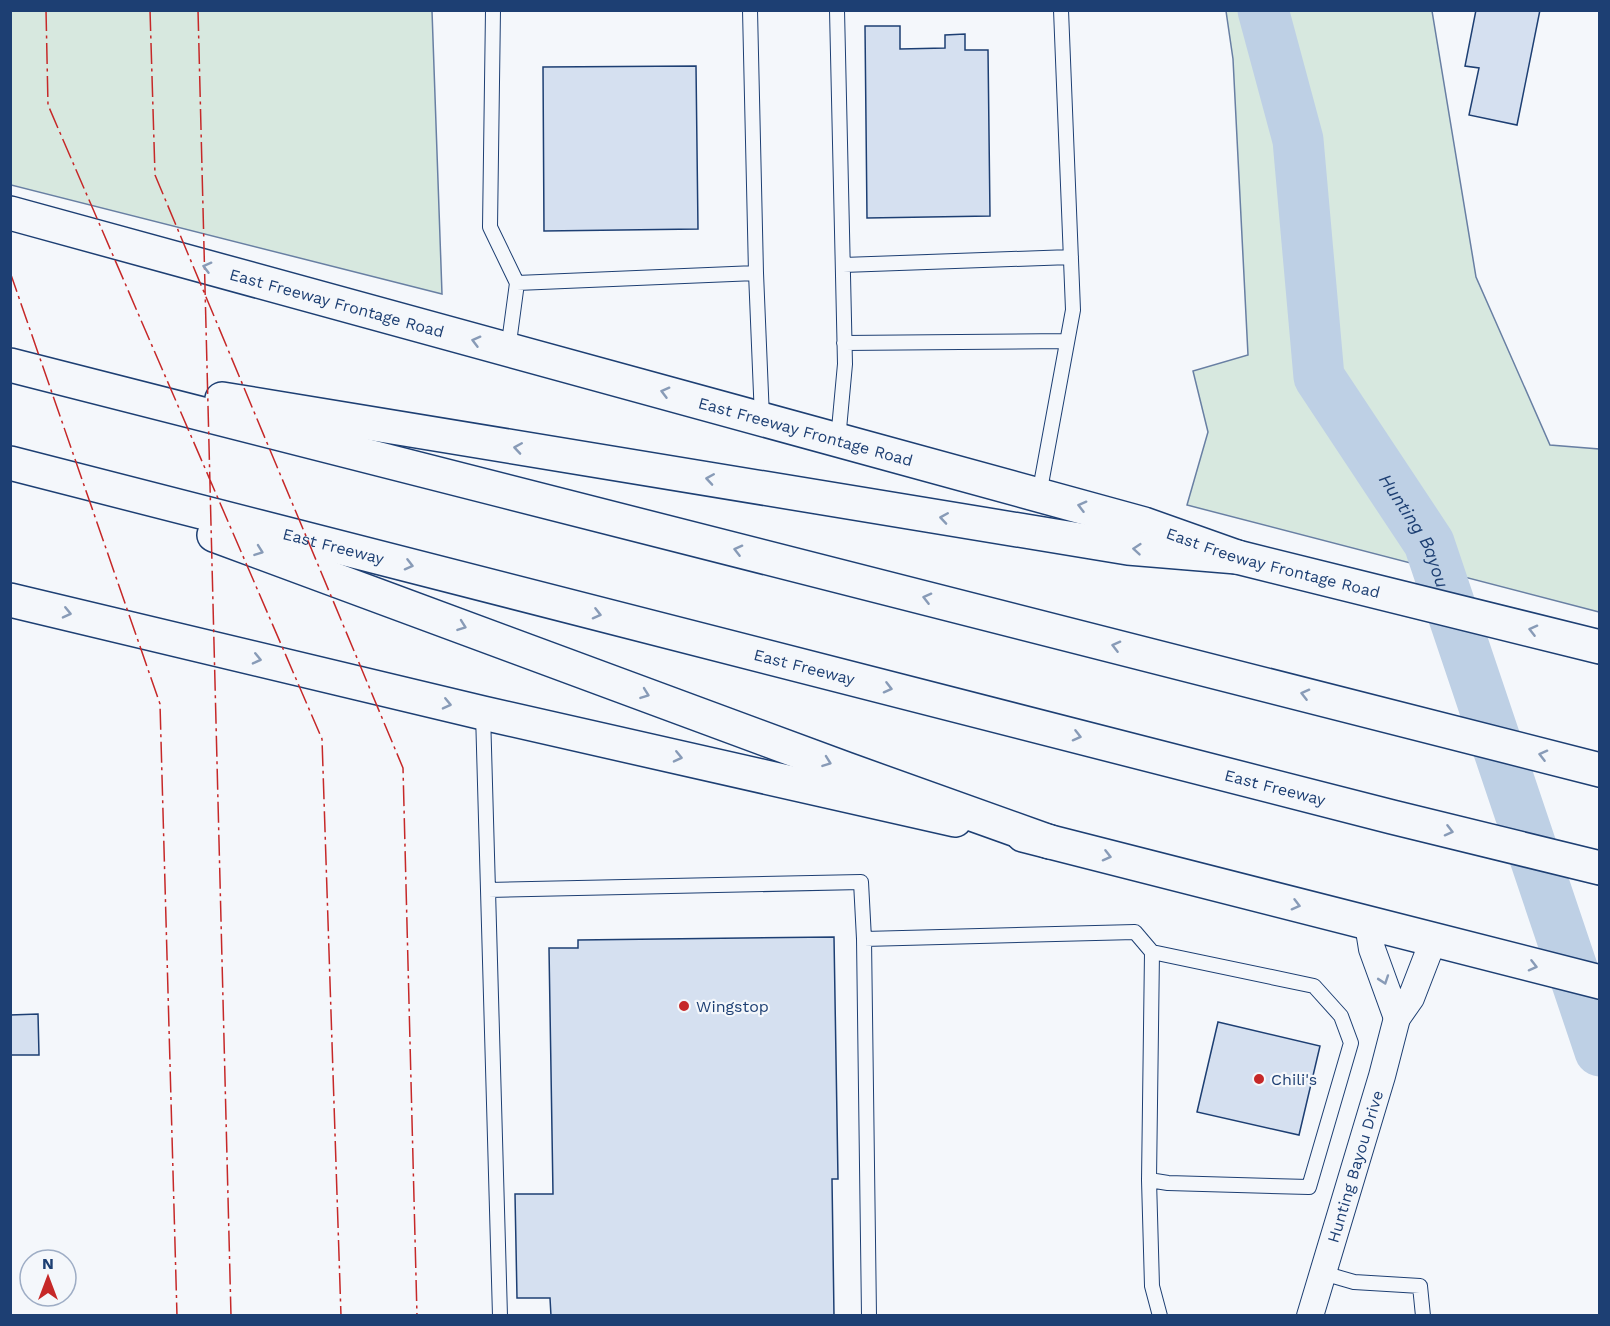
<svg xmlns="http://www.w3.org/2000/svg" width="1610" height="1326" font-family="'Work Sans',sans-serif">
	<style>
		.green { fill: #d7e8df; stroke: #687fa3; stroke-width: 1.5 }
		.lines { fill: none; stroke-linecap: round; stroke-linejoin: round }
		.river { stroke: #bed0e5; stroke-width: 51 }
		.building { fill: #d5e0f0; stroke: #1d3f73; stroke-width: 1.5 }
		.service-casing { stroke: #1d3f73; stroke-width: 16 }
		.minor-casing { stroke: #1d3f73; stroke-width: 28 }
		.secondary-casing { stroke: #1d3f73; stroke-width: 36 }
		.motorway-casing { stroke: #1d3f73; stroke-width: 36 }
		.service { stroke: #f4f7fb; stroke-width: 14 }
		.minor { stroke: #f4f7fb; stroke-width: 26 }
		.secondary { stroke: #f4f7fb; stroke-width: 33 }
		.motorway { stroke: #f4f7fb; stroke-width: 33 }
		.power { stroke: #c62828; stroke-width: 1.5; stroke-dasharray: 21 4.5 3 4.5; stroke-linecap: butt }
		.oneway { stroke: #889bb7 }
		.poi-dot { fill: #c62828; stroke: #f4f7fb; stroke-width: 2 }
		.labels { text-anchor: middle; dominant-baseline: central; stroke-width: 4.5; stroke-linejoin: round; paint-order: stroke }
		.street-label { font-size: 16px; fill: #1d3f73; stroke: #f4f7fb }
		.poi-label { font-size: 16px; fill: #1d3f73; stroke: #f4f7fb; text-anchor: start }
		.water-label { font-size: 18px; font-style: italic; fill: #1d3f73; stroke: #f4f7fb }
	</style>
	<rect width="100%" height="100%" fill="#f4f7fb"/>
	<path class="green" d="M10,11h422l10,283 -431,-109z
		M1226,11h206l44,266 74,168 49,4v163l-412,-107 21,-73 -15,-61 55,-16 -15,-296z"/>
	<g class="lines">
		<path class="river" id="s1" d="M1263,10l35,130 21,237 110,166 171,508"/>
	</g>
	<path class="building" d="M1476,10h64l-23,115 -48,-10 10,-47 -14,-2z
		M865,26h35v23l45,-1v-13l20,-1v16h23l2,166 -123,2z
		M696,66l2,163 -154,2 -1,-164z
		M834,937l4,242h-6l2,137h-283l-1,-18h-33l-2,-104h38l-4,-246h29v-8z
		M38,1014l1,41h-29v-40z
		M1218,1022l102,24 -21,89 -102,-23z"/>
	<g class="lines">
		<defs>
			<path id="service" d="M493,10l-3,217 27,56
				M750,10l6,263
				M837,10l8,354 -7,76
				M843,265l228,-8
				M844,343l223,-2
				M508,350l9,-67 239,-10 6,145
				M1039,495l34,-185 -12,-300
				M483,713l17,603
				M488,890l373,-8 3,57 5,377
				M864,939l271,-7 17,20 162,34 27,30 10,27 -42,144 -141,-4 -19,-3 3,106 8,30
				M1149,1180l3,-228
				M1323,1273l31,9 66,4 3,30"/>
			<g id="minor">
				<path d="M1368,924l4,25 25,69 14,-20 22,-57"/>
				<path id="s2" d="M1310,1316l72,-240 15,-58"/>
			</g>
			<g id="secondary">
				<path id="s3" d="M10,213l1134,311 93,33 363,90"/>
				<path d="M10,600l473,113 472,107"/>
				<path d="M1023,835l577,147"/>
			</g>
			<g id="motorway">
				<path d="M10,365l1590,405"/>
				<path d="M222,399l906,149 109,9"/>
				<path id="s4" d="M10,463l1382,354 208,51"/>
				<path d="M214,535l632,234 204,73"/>
			</g>
		</defs>
		<use href="#service" class="service-casing"/>
		<use href="#minor" class="minor-casing"/>
		<use href="#secondary" class="secondary-casing"/>
		<use href="#motorway" class="motorway-casing"/>
		<use href="#service" class="service"/>
		<use href="#minor" class="minor"/>
		<use href="#secondary" class="secondary"/>
		<use href="#motorway" class="motorway"/>
		<path class="power" d="M46,10l2,95 274,634 19,577
			M150,10l5,165 248,593 14,548
			M198,10l33,1306
			M10,272l150,432 17,612"/>
	</g>
	<defs><path id="oneway-chevron" d="M-2-3.5L2.5 0L-2 3.5" fill="none" stroke-width="1.6" stroke-linecap="round" stroke-linejoin="round" transform="scale(1.5)"/></defs>
	<g class="oneway">
		<use href="#oneway-chevron" transform="translate(207 267) rotate(-165)"/>
		<use href="#oneway-chevron" transform="translate(476 341) rotate(-165)"/>
		<use href="#oneway-chevron" transform="translate(665 392) rotate(-165)"/>
		<use href="#oneway-chevron" transform="translate(518 448) rotate(-171)"/>
		<use href="#oneway-chevron" transform="translate(710 479) rotate(-171)"/>
		<use href="#oneway-chevron" transform="translate(1082 506) rotate(-165)"/>
		<use href="#oneway-chevron" transform="translate(944 518) rotate(-171)"/>
		<use href="#oneway-chevron" transform="translate(1137 549) rotate(-175)"/>
		<use href="#oneway-chevron" transform="translate(738 550) rotate(-166)"/>
		<use href="#oneway-chevron" transform="translate(259 551) rotate(20)"/>
		<use href="#oneway-chevron" transform="translate(409 565) rotate(14)"/>
		<use href="#oneway-chevron" transform="translate(927 598) rotate(-166)"/>
		<use href="#oneway-chevron" transform="translate(67 613) rotate(13)"/>
		<use href="#oneway-chevron" transform="translate(597 614) rotate(14)"/>
		<use href="#oneway-chevron" transform="translate(462 626) rotate(20)"/>
		<use href="#oneway-chevron" transform="translate(1533 630) rotate(-166)"/>
		<use href="#oneway-chevron" transform="translate(1116 646) rotate(-166)"/>
		<use href="#oneway-chevron" transform="translate(257 659) rotate(13)"/>
		<use href="#oneway-chevron" transform="translate(888 688) rotate(14)"/>
		<use href="#oneway-chevron" transform="translate(645 694) rotate(20)"/>
		<use href="#oneway-chevron" transform="translate(1305 694) rotate(-166)"/>
		<use href="#oneway-chevron" transform="translate(447 704) rotate(13)"/>
		<use href="#oneway-chevron" transform="translate(1077 736) rotate(14)"/>
		<use href="#oneway-chevron" transform="translate(1543 755) rotate(-166)"/>
		<use href="#oneway-chevron" transform="translate(678 757) rotate(13)"/>
		<use href="#oneway-chevron" transform="translate(827 762) rotate(20)"/>
		<use href="#oneway-chevron" transform="translate(1449 831) rotate(14)"/>
		<use href="#oneway-chevron" transform="translate(1107 856) rotate(14)"/>
		<use href="#oneway-chevron" transform="translate(1296 905) rotate(15)"/>
		<use href="#oneway-chevron" transform="translate(1533 966) rotate(14)"/>
		<use href="#oneway-chevron" transform="translate(1384 980) rotate(71)"/>
	</g>
	<g class="poi-dot">
		<circle cx="684" cy="1006" r="6"/>
		<circle cx="1259" cy="1079" r="6"/>
	</g>
	<g class="labels">
		<g class="street-label">
			<text stroke="none"><textPath href="#s3" startOffset="339">East Freeway Frontage Road</textPath></text>
			<text stroke="none"><textPath href="#s3" startOffset="825">East Freeway Frontage Road</textPath></text>
			<text stroke="none"><textPath href="#s4" startOffset="334">East Freeway</textPath></text>
			<text stroke="none"><textPath href="#s3" startOffset="1311">East Freeway Frontage Road</textPath></text>
			<text stroke="none"><textPath href="#s4" startOffset="820">East Freeway</textPath></text>
			<text stroke="none"><textPath href="#s4" startOffset="1306">East Freeway</textPath></text>
			<text stroke="none"><textPath href="#s2" startOffset="156">Hunting Bayou Drive</textPath></text>
		</g>
		<g class="poi-label">
			<text x="696" y="1006">Wingstop</text>
			<text x="1271" y="1079">Chili's</text>
		</g>
		<g class="water-label">
			<text stroke="none"><textPath href="#s1" startOffset="554">Hunting Bayou</textPath></text>
		</g>
	</g>
	<rect width="1610" height="1326" fill="none" stroke="#1d3f73" stroke-width="24"/>
	<g transform="translate(48 1278)"><circle r="28" fill="#f4f7fb" stroke="#9eadc5" stroke-width="1.5"/>
	<path d="M0-4.5L10 22L0 15L-10 22Z" fill="#c62828"/>
	<text y="-9" font-size="16" font-weight="bold" text-anchor="middle" fill="#1d3f73">N</text>
	</g>
</svg>
